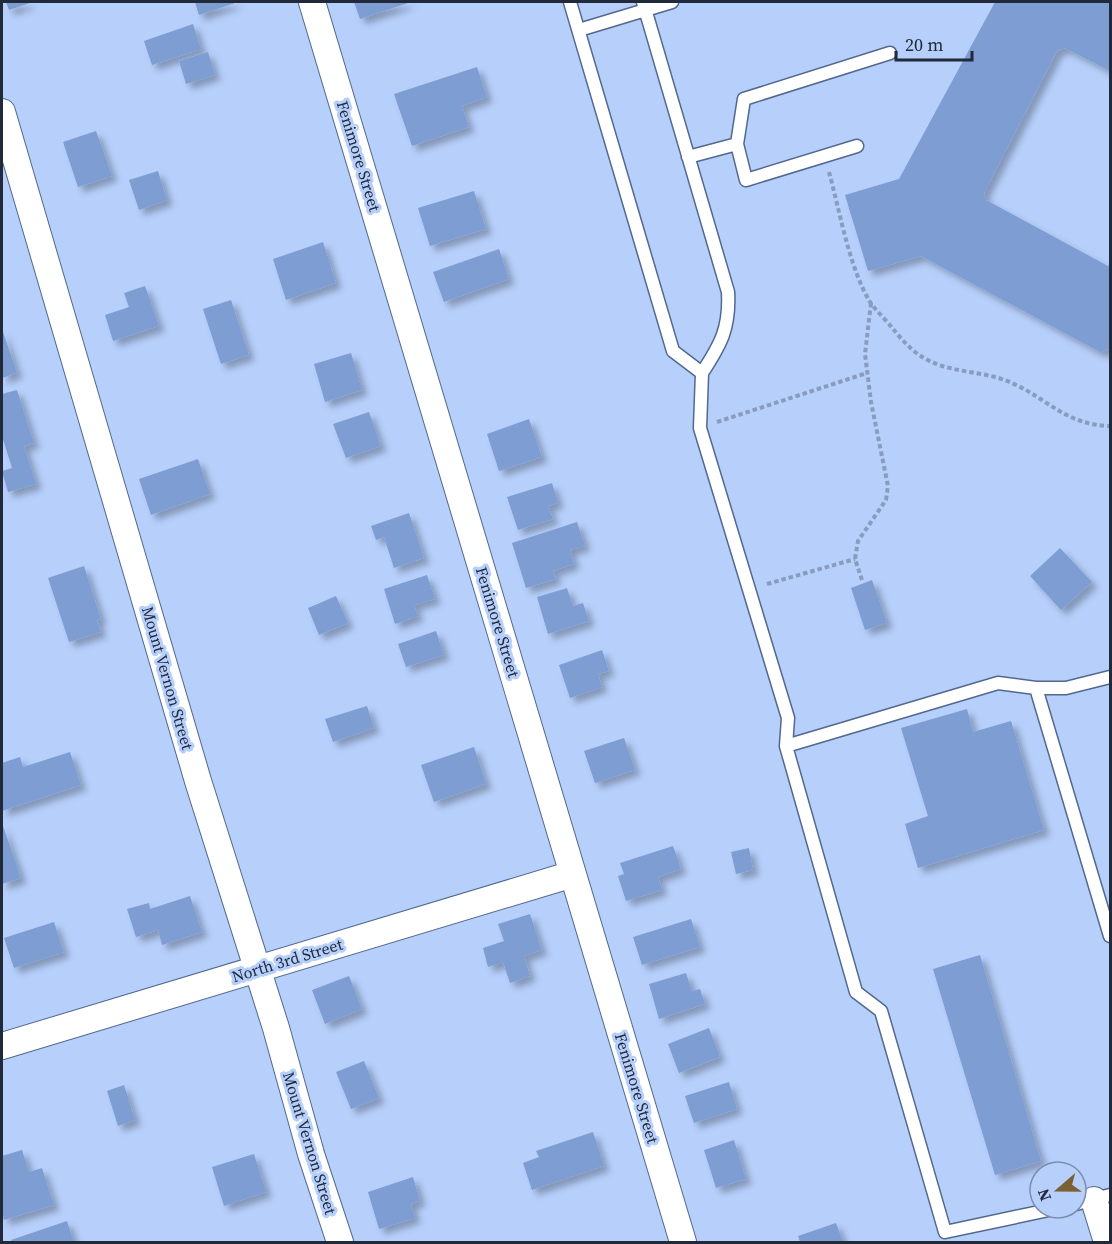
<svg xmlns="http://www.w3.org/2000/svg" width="1112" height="1244" font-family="'Source Serif 4',serif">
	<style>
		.building { fill: #7e9dd3; filter: url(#shadow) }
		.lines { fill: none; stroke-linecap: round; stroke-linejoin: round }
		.service-casing { stroke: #52688e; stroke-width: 15 }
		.minor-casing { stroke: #52688e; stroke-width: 28 }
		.path { stroke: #889cbf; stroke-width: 4; stroke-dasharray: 4.5 3; stroke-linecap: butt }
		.service { stroke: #fff; stroke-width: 12 }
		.minor { stroke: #fff; stroke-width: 26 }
		.labels { text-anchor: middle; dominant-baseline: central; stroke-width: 6; stroke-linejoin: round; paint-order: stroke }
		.street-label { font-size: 16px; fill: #212a3b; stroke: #b6cffb }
	</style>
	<defs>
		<filter id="shadow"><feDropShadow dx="5.5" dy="5.5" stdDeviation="3" flood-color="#0004"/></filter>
	</defs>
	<rect width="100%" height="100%" fill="#b6cffb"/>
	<path class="building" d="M6,2h27l-24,8z
		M195,2h43l-39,13z
		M354,2h57l-51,17z
		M995,2h115v69l-45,-23 -8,3 -73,142 2,7 122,66 2,-1v84l-10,3 -179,-96 -53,15 -23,-76 54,-16z
		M193,24l8,25 -49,16 -8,-24z
		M208,52l7,23 -29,9 -7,-23z
		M477,67l10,30 -25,9 7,21 -57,19 -18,-52z
		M96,131l16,45 -34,11 -15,-45z
		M158,171l9,29 -28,10 -10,-30z
		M474,191l12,38 -56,17 -12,-38z
		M323,242l13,41 -50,17 -13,-41z
		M499,249l10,30 -65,23 -11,-30z
		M145,286l14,40 -46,15 -8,-26 24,-8 -5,-14z
		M231,300l18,55 -28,9 -18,-55z
		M2,329l15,44 -15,5z
		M351,353l11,37 -37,12 -11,-38z
		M17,390l17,53 -10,3 12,38 -28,8 -6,-21 10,-3 -10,-32v-42z
		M369,412l12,34 -35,12 -13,-34z
		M529,419l13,38 -43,14 -12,-37z
		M198,459l12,35 -59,21 -12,-36z
		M552,483l6,20 -10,3 5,13 -35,11 -11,-33z
		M409,513l15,45 -30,10 -10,-31 -8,3 -5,-14z
		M577,522l8,24 -15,4 4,14 -21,7 3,8 -30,9 -14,-45z
		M1060,548l32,34 -31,28 -31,-34z
		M84,566l17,53 -4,1 4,12 -32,10 -21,-64z
		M427,575l8,24 -21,6 4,11 -23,8 -11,-35z
		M872,580l15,43 -22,7 -14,-42z
		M567,588l6,18 10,-3 6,18 -41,13 -11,-37z
		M336,596l12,27 -29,12 -11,-27z
		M436,631l8,24 -38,12 -8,-23z
		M602,650l7,21 -11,3 4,13 -32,11 -11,-33z
		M367,706l7,22 -41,14 -8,-23z
		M967,709l6,23 38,-11 33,109 -126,38 -13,-44 23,-8 -27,-88z
		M624,738l11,32 -40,13 -11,-32z
		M474,747l12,37 -52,18 -13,-37z
		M70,752l11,33 -79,26v-48l18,-6 3,10z
		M2,823l19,55 -19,6z
		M673,846l8,23 -23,8 4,13 -36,11 -8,-25 6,-2 -4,-11z
		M749,848l4,22 -17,4 -5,-22z
		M190,896l12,36 -40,13 -4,-15 -22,7 -9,-28 22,-6 1,6z
		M530,914l12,36 -18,6 6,20 -20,7 -7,-21 -15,5 -5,-19 21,-7 -6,-17z
		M691,919l9,28 -58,18 -9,-28z
		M54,922l10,30 -50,16 -10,-30z
		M980,955l61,206 -46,14 -62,-206z
		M686,973l6,18 8,-2 5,15 -46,15 -10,-35z
		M349,976l13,33 -37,15 -13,-34z
		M709,1028l11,29 -41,16 -11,-29z
		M364,1061l15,37 -28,11 -15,-37z
		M729,1082l8,27 -43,14 -9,-27z
		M124,1085l11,35 -17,6 -11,-35z
		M593,1132l11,34 -72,24 -9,-27 16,-6 -3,-6z
		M734,1140l12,39 -30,9 -12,-38z
		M22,1150l7,22 13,-4 12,37 -50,15 -2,-9v-55z
		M254,1154l12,38 -42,14 -12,-39z
		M413,1177l7,24 -9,3 4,14 -36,11 -11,-37z
		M67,1221l7,21h-62l-1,-2z
		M836,1223l7,19h-43l-2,-6z"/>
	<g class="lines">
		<defs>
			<path id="service" d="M570,2l103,349 29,22 -2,55 88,290 -2,28 70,246 25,19 64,221 113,-24
				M643,2l85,290c2,36 -7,52 -26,81
				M579,30l93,-28
				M737,144l9,36 111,-34
				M688,157l49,-13 7,-45 146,-46
				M1036,688l74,248
				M786,746l212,-63 38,5h30l44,-11
				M1076,1204l34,-9"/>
			<path id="minor" d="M312,2l371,1240
				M2,112l196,669 78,247 35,126 29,88
				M2,1046l571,-172
				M1094,1200l13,42"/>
		</defs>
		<use href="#service" class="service-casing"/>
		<use href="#minor" class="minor-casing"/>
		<path class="path" d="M829,172c11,40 20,95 41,130 7,10 17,19 24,28 8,10 19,22 30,28 27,16 60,12 88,25 36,16 54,42 98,43
			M717,422l150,-49
			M862,580l-7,-21 3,-18 28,-41 2,-14 -17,-84 -6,-48 6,-51
			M767,584l88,-25"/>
		<use href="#service" class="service"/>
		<use href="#minor" class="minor"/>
	</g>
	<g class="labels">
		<g class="street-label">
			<text transform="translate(359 156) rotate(73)">Fenimore Street</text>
			<text transform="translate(498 622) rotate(73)">Fenimore Street</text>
			<text transform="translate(168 678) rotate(74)">Mount Vernon Street</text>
			<text transform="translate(287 960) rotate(-17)">North 3rd Street</text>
			<text transform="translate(637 1088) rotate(73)">Fenimore Street</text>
			<text transform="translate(310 1143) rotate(73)">Mount Vernon Street</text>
		</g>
	</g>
	<rect width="1112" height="1244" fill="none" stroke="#212a3b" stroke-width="6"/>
	<g transform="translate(1058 1190) rotate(250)"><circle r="28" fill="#b6cffb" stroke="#7a8dae" stroke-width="1.5"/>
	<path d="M0-4.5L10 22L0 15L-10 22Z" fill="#7a6132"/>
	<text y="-9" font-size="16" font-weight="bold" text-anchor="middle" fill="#212a3b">N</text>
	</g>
	<path d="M896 51v9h76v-9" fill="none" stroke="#212a3b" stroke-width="3"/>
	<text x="905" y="51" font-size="18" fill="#212a3b" stroke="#b6cffb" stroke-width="4.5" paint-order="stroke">20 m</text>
</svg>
